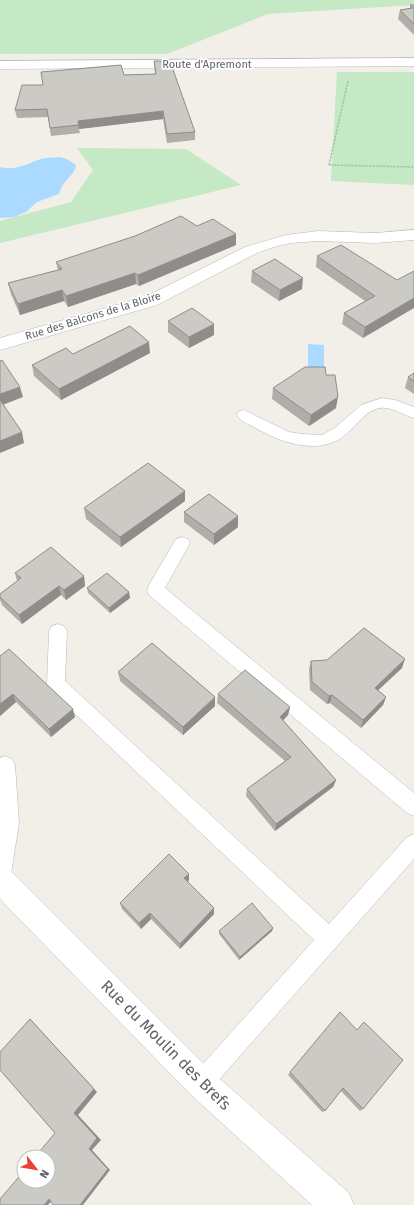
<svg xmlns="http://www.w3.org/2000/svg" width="414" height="1205" font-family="'Fira Sans',sans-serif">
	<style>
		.green { fill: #c5e8c5 }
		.water { fill: #aadaff }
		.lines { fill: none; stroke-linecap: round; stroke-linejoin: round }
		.lane-casing { stroke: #b5b8bc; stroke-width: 1 }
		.street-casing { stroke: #b5b8bc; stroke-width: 1 }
		.secondary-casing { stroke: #b6babf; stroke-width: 1 }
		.path { stroke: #9cc7a9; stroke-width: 1.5; stroke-dasharray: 2.5 1; stroke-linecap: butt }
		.lane { fill: #fff; fill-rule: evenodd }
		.street { fill: #fff; fill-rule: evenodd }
		.secondary { fill: #fff; fill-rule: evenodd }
		.wall { fill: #afaea9 }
		.shaded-wall { fill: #8f8d8a }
		.building { fill: #cccac5; stroke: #8f8d8a }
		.labels { text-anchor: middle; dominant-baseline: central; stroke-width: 3.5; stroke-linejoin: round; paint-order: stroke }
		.far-street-label { font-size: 11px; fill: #5f6368; stroke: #fff }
		.near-street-label { font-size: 16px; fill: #5f6368; stroke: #fff }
	</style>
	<rect width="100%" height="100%" fill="#f1efe8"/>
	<path class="green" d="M0,0h414v5l-146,9 -101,40h-167z
		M337,72h77v113l-83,-4z
		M77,148l109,1 55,36 -241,58v-22l71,-19 22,-32z"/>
	<path class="water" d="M60,157l7,2 9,6c-1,10 -14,16 -17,29l-22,8 -11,10 -12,5 -14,1v-51c16,4 26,-3 41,-8 6,-2 13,-1 19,-2z
		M308,344l16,1v23l-16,-1z"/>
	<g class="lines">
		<defs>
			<path id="lane" d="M382,398l13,2 19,7v11c-12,-3 -22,-12 -35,-10 -17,4 -26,24 -41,32 -26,14 -60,1 -84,-13 -6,-3 -14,-6 -17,-12l2,-4 5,-1 45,22 13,2 20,1 14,-8 25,-22z
				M182,537l6,2 2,4 -25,45 249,205v23l-7,-3 -258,-218 -2,-5 2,-5 27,-46z
				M58,624l6,2 3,5 -2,50 264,243 78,-87 7,-3v25l-205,232 -8,4 -8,-4 -4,-8 4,-8 121,-135 -264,-250 -3,-6 2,-53 3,-5z
				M5,756l7,3 3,6 4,58 -9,57 -3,7 -7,3v-132z"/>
			<path id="street" d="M414,230v10l-39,3 -57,-2 -27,2 -14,3 -20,7 -100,52 -157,45v-12l145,-41 100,-50 41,-12 32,-4 57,2z
				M0,866l10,4 202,202 137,121 5,12h-42l-122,-111 -190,-195z"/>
			<path id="secondary" d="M414,58v8l-414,3v-8z"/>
		</defs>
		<use href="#lane" class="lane-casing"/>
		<use href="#street" class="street-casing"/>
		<use href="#secondary" class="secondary-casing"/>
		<path class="path" d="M348,81l-19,84 85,2"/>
		<use href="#lane" class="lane"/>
		<use href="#street" class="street"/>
		<use href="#secondary" class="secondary"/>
	</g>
	<path class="wall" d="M410,5h4v30l-16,-16 2,-9 10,-2z
		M154,61l41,71v8l-28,3 -4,-24 -84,10 1,4 -29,3 -3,-19 -31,1 -2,-8 28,-25 81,-10 31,-1z
		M197,226l39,19 -97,41 -3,-2 -68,23 -4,-6 -44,14 -9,-21 -3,-11 50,-13 -2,-8z
		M317,256l80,24 -34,58 -21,-14 2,-11 21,-12 -49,-34z
		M252,271l50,18 -23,12 -28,-19z
		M168,321l46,14 -25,13 -21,-16z
		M150,353l-89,47 -27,-24 -2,-11 41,-11z
		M414,373v21l-9,-6 3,-11z
		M326,375l10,33 -27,18 -37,-27 1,-11z
		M185,491v10l-64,46 -35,-28 -2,-11z
		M184,512l54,4v11l-24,18 -30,-23z
		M15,573l69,3 1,10 -19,14 -5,-5 -39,29 -20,-19 -2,-5v-6l17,-13z
		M87,588l42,4 1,6 -20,15 -22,-20z
		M0,656l75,61 -24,20 -35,-35 -16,14z
		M311,661l91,7 -24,22 8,7 -3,8 -22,23 -31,-25 -3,1 -17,-14 -1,-21z
		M118,672l97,34 -32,29 -63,-54z
		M218,694l72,13 -2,8 -5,5 53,60 -3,7 -58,44 -29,-35 1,-7 38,-28 -68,-58z
		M189,874v6l-1,2 26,32 -34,35 -29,-30 -10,10 -19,-20 -2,-6z
		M273,928l-1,3 -33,29 -20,-26v-3z
		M340,1012l23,97 -3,2 -19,-20 -16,20 -3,1 -34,-37z"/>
	<path class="shaded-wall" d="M163,111v8l-84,10 -1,-8z
		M236,234v11l-97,41 -1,-11z
		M135,273l1,11 -68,23 -2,-11z
		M303,278l-1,11 -23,12 1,-11z
		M62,290l2,11 -44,14 -2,-11z
		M414,298v10l-51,30 2,-11z
		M214,324v11l-25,13v-11z
		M149,342l1,11 -89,47 -2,-11z
		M20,387l3,10 -23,9v-12z
		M338,397l-2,11 -27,18 2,-11z
		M22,432l2,11 -24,10v-12z
		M185,491v10l-64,46 -1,-10z
		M238,516v11l-24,18v-11z
		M84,576l1,10 -19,14 -2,-10z
		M59,586l2,9 -39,29 -3,-9z
		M129,592l1,6 -20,15 -1,-5z
		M405,659l-3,9 -30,28 3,-8z
		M13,694l3,8 -16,14v-12z
		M332,695l-2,8 -3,1 2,-8z
		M215,697v9l-32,29v-8z
		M386,697l-3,8 -22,23 2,-8z
		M290,707l-2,8 -9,10 1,-8z
		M73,709l2,8 -24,20 -2,-8z
		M336,780l-3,7 -58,44 1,-7z
		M189,874v6l-5,4v-6z
		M214,908v6l-34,35v-5z
		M150,913l1,6 -10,10 -2,-6z
		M273,928l-1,3 -33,29 1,-3z
		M30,1019l67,73 -19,23 23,25 -9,10 18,20 -27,35h-3l9,-56 -15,-36z
		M49,1199h4l-5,6h-4z"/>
	<path class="building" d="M410,5h4v19l-14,-14 13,-2z
		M154,61h16l25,71 -28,2 -4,-23 -85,10 1,4 -29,3 -3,-19 -32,1 7,-25h21l-2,-13 80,-7 3,10 32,-1z
		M181,216l16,10 16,-7 23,15 -98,41 -3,-2 -69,23 -4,-6 -44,14 -10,-21 54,-14 -6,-7 79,-26z
		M341,245l56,35 17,-9v27l-49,29 -21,-14 31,-17 -58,-40z
		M275,259l28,19 -23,12 -28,-19z
		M192,308l22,16 -25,13 -21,-16z
		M130,326l19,16 -90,47 -27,-24 34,-17 7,6z
		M2,360l18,27 -20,7v-33z
		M305,367h20l1,8h9l3,22 -27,18 -38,-27z
		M414,373v8l-6,-4z
		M0,400l22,32 -22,9z
		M148,463l37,28 -65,46 -36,-29z
		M209,494l29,22 -24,18 -30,-22z
		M51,547l33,29 -20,14 -5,-4 -40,29 -19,-18v-3l21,-16 -6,-5z
		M107,573l22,19 -20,16 -22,-20z
		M364,628l41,31 -30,29 11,9 -23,23 -31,-25 -3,1 -17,-14 -1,-21 16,-1z
		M152,643l63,54 -32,30 -65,-55z
		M9,649l64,60 -24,20 -36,-35 -13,10v-48z
		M245,670l45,37 -10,10 56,63 -60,44 -29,-35 44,-32 -73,-63z
		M169,854l20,20 -5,4 30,30 -34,36 -30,-31 -11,10 -19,-20z
		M252,903l21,25 -33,29 -21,-26z
		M340,1012l17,18 7,-8 39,38 -40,49 -20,-21 -18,23 -35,-39z
		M30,1019l64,70 -20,24 23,25 -8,11 19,20 -28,36h-27l-4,-6 -5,6h-44v-6l24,-28v10h24v-24h-13l20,-24 -55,-63v-18z"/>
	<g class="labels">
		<g class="far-street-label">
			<text x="207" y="64">Route d'Apremont</text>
			<text transform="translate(93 316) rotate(-17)">Rue des Balcons de la Bloire</text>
		</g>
		<g class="near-street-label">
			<text transform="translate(166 1045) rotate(45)">Rue du Moulin des Brefs</text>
		</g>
	</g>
	<g transform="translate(36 1169) rotate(121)"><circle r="19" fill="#ffffff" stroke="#bfc1c3"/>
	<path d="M0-3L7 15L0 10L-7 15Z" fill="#ea4335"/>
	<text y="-6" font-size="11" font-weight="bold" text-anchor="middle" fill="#5f6368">N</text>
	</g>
</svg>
